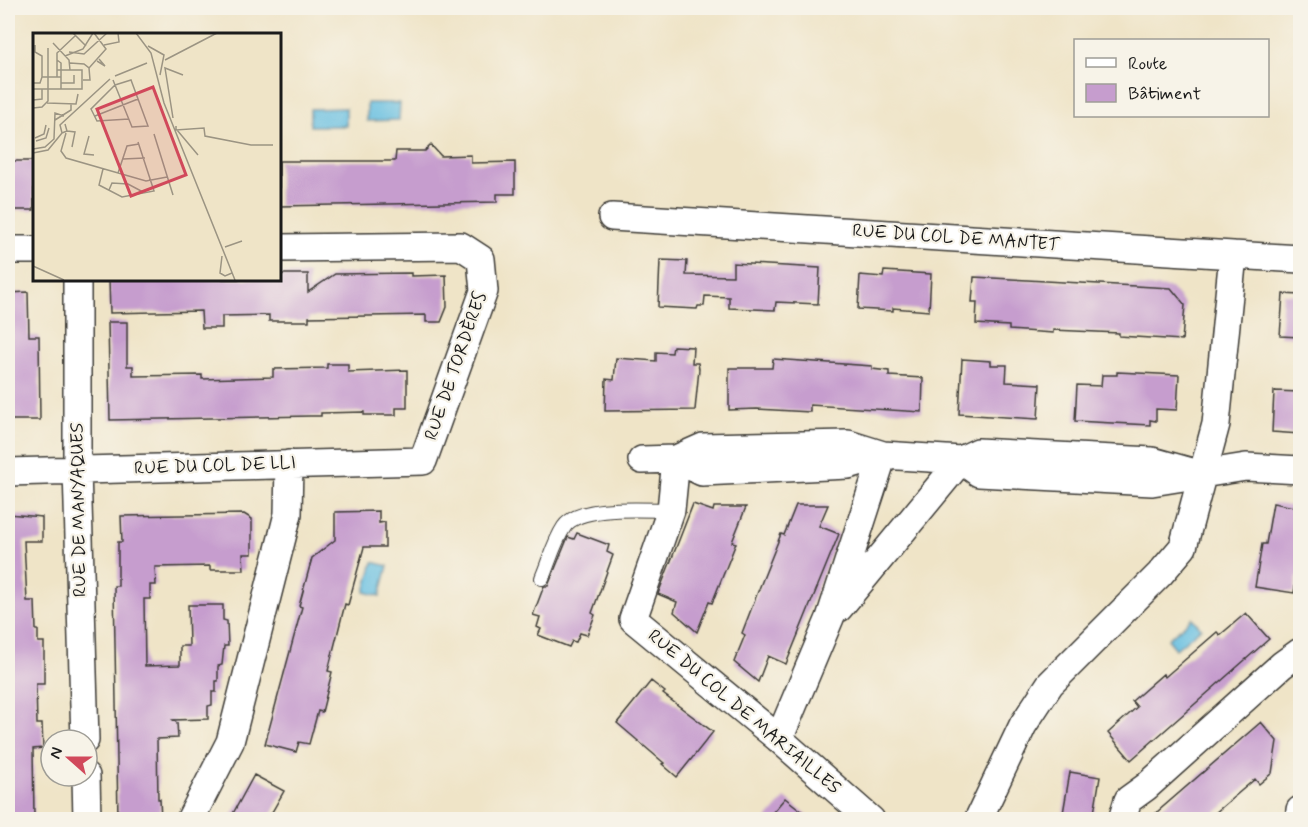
<svg xmlns="http://www.w3.org/2000/svg" width="1308" height="827" font-family="Mynerve,sans-serif">
	<style>
		.water { fill: #64bee1; stroke: #406d7e; stroke-width: 1.5 }
		.building { fill: #c69dce }
		.lines { fill: none; stroke-linecap: round; stroke-linejoin: round }
		.lane-casing { stroke: #3c3a36; stroke-width: 16 }
		.street-casing { stroke: #3c3a36; stroke-width: 30 }
		.lane { stroke: #fff; stroke-width: 14 }
		.street { stroke: #fff; stroke-width: 27 }
		.labels { text-anchor: middle; dominant-baseline: central; stroke-width: 4.5; stroke-linejoin: round; paint-order: stroke }
		.street-label { font-size: 18px; fill: #1c1c1c; stroke: #f7f3e8 }
		.inset-road { fill: none; stroke: #9b9483; stroke-width: 1.5 }
		.view { fill: #d1495b; fill-opacity: 0.15; stroke: #d1495b; stroke-width: 3 }
		.inset-edge { fill: none; stroke: #1c1c1c; stroke-width: 3 }
	</style>
	<rect width="100%" height="100%" fill="#f7f3e8"/>
	<filter id="ink" filterUnits="userSpaceOnUse"><feTurbulence type="fractalNoise" baseFrequency=".0167" numOctaves="2"/><feDisplacementMap in="SourceGraphic" scale="12" xChannelSelector="R" yChannelSelector="G"/><feConvolveMatrix kernelMatrix="1 2 1 2 8 2 1 2 1" color-interpolation-filters="sRGB"/></filter>
	<filter id="wash" filterUnits="userSpaceOnUse"><feTurbulence type="fractalNoise" baseFrequency=".008" numOctaves="4" result="noise"/><feDisplacementMap in="SourceGraphic" scale="24" xChannelSelector="R" yChannelSelector="G"/><feGaussianBlur stdDeviation="1.35" result="paint"/><feColorMatrix in="noise" values="0 0 0 0 0 0 0 0 0 0 0 0 0 0 0 0 0 1.4 0 .05"/><feComposite in="paint" operator="in"/></filter>
	<g filter="url(#wash)">
		<rect width="100%" height="100%" fill="#efe4c7"/>
		<path class="water" d="M367,103h33l-1,17 -32,1z
			M346,108v18h-36v-17z
			M373,562l15,4 -8,30 -15,-4z
			M1192,618l9,10 -25,21 -8,-10z"/>
		<g id="blocks">
			<path class="building" d="M431,145l10,11 30,-1v8l44,-1v32h-18v8l-218,4v-45h116l1,-10h29z
				M11,161h23v49h-22z
				M660,260l27,1 -1,14 47,1v-13l87,5 -2,36 -42,-2 -1,8 -46,-2v-11l-24,-1 -1,10h-6l-1,3 -39,-2z
				M884,271l47,3 -2,37 -36,-3v3l-35,-2 2,-34 23,2z
				M411,273v3l35,-1 1,32 -6,15h-15v-7l-117,2v4h-40v-6l-47,1v12h-20l-1,-17 -91,2 -1,-34h170v-5h29v18l27,-18z
				M974,277l197,11 14,17 -3,35 -63,-4v-3l-66,-3v3l-44,-3v-4l-33,-2 1,-22h-5z
				M28,292l1,44h10l1,84h-32v-127z
				M1283,294l17,1v42l-20,-1z
				M108,322h19v44h6v10l69,-1v4l71,-2v-8l54,-1v-4h21v8l59,-2v38h-11v7h-32v-3l-43,1v3h-11l-200,4z
				M673,346l20,1 -1,16h6l1,6 -4,41 -90,1 1,-32 8,1 2,-22 40,3v-9l16,1z
				M773,359l99,7v3l17,2v5l34,2 -1,34 -112,-7v7l-53,-3 -28,1v-42h43z
				M962,359l29,2v4h16l-1,17 34,2 -2,35 -79,-5z
				M1117,372l62,3 -2,35 -21,-1v12l-6,-1v5l-75,-4 2,-36 24,1 1,-11h15z
				M1274,391l26,1v42l-28,-2z
				M1273,503l27,5v68l-3,-1 -3,18 -39,-6 7,-43h4z
				M693,504l20,7 1,-4h32l-14,35 4,1 -24,60 -3,-1 -12,30 -23,-20 3,-10 -19,-8z
				M796,505h32l-9,21 20,8 -53,130 -18,-8 -10,26 -24,-20 11,-27 -3,-2 15,-39 24,-60 3,1z
				M379,511v12l6,-1v25h-21l-16,58 -3,-1 -17,67 4,1 -10,40 -4,-1 -9,33 -10,-2 -3,10 -31,-8 37,-137 -3,-1 13,-48 23,-18v-28z
				M8,514l34,3v24h-18l3,60h8l1,29h2v12h6v42h-8l1,40h5l1,24 -10,1 1,68 -3,1v1h-23z
				M244,514l8,5v35h-9l1,16h-34v-4l-55,1 1,18h-6v14h-6l1,67 35,-1v-19h9l-1,-41h35v15l4,1 1,25h-4l-2,19 -4,1v15h-2v11h-4v13l-4,1v13l-35,1 4,3 1,15 -21,1 1,60h2l1,20h-43l-4,-233h4v-44h4l-1,-26z
				M577,533l32,12 -2,7 6,3 -21,58 3,2 -8,20 -7,-2 -4,9 -4,-1 -3,6 -31,-12 3,-6 -4,-2 3,-10 -7,-2 11,-29h4l2,-5 18,-44 6,2z
				M1246,613l23,26 -138,121 -23,-27 29,-26 -5,-6 31,-27 2,3 52,-45 3,3z
				M651,681l14,11 -2,2 50,38 -36,45 -15,-13 2,-1 -47,-40z
				M1261,722l16,19 -5,32 -13,11 -4,-5 -47,40h-59z
				M1070,772l30,5 -7,42h-31z
				M254,775l30,16 -16,28h-38z
				M785,798l27,21h-45z"/>
		</g>
	</g>
	<g filter="url(#ink)">
		<use href="#blocks" fill-opacity="0" stroke="#3c3a36" stroke-width="1.5"/>
		<g class="lines">
			<defs>
				<path id="lane" d="M542,578c7,-16 12,-36 22,-51 15,-23 81,-17 107,-17"/>
				<path id="street" d="M612,217l688,42
					M8,250h26
					M77,279v191l8,270
					M676,459l-5,51 -38,109 146,120 92,81
					M676,459l26,13 146,-7 35,-10
					M642,460l34,-1 27,-12 145,-3 35,11 78,5 17,-8 174,9 50,14
					M961,460l18,13 173,9 94,-15 54,3
					M8,472l415,-11 61,-170 -3,-32 -20,-13 -182,2
					M839,608l122,-148
					M779,739l51,-121 53,-163
					M86,776l1,44
					M190,820l40,-78 58,-228 1,-50
					M978,820l45,-95 27,-41 110,-110 23,-27 33,-123 17,-169
					M1122,820l6,-20 18,-13 136,-122 18,-13
					M1299,820l1,-10"/>
			</defs>
			<use href="#lane" class="lane-casing"/>
			<use href="#street" class="street-casing"/>
			<use href="#lane" class="lane"/>
			<use href="#street" class="street"/>
		</g>
	</g>
	<g class="labels">
		<g class="street-label">
			<text transform="translate(956 238) rotate(4)">RUE DU COL DE MANTET</text>
			<text transform="translate(456 366) rotate(-71)">RUE DE TORDÈRES</text>
			<text transform="translate(215 466) rotate(-2)">RUE DU COL DE LLI</text>
			<text transform="translate(79 510) rotate(-91)">RUE DE MANYAQUES</text>
			<text transform="translate(744 712) rotate(40)">RUE DU COL DE MARIAILLES</text>
		</g>
	</g>
	<g transform="translate(33 33)">
		<rect width="248" height="248" fill="#efe4c7"/>
		<path class="inset-road" d="M40,0l13,13M103,0l15,20 13,50 71,177M20,10l16,17 1,10M2,12v7l7,4v21M71,12l15,-3 -1,-9M115,13l16,9 -4,20M36,19l15,2 23,-21M32,23l18,-7 10,-16M24,27l4,3v26M132,27l52,-27M64,28l8,5 -6,-7M37,30l14,1 5,4 1,12h-7M56,35l17,-19 -12,-16M82,43l32,-13M24,44v-24l18,-17M80,47l2,5 17,42 16,-1 -17,-46 -16,5M0,50h7l2,-6h19M28,50h13v-8M82,52l-24,24 6,12 32,-2M0,56h49v-19h-25M0,67l9,-1v-10M14,70l29,1 2,-10M0,75l9,-1 6,-6v-53M62,83l43,-17M140,85l-8,-50 18,7M22,87l16,-10v-6M32,91l2,7 -5,2 -2,-8 50,-46M143,93v4l28,-2 1,8 46,9h22M144,97l21,25M34,98l8,1 -3,15M33,100l-5,18 5,7 80,23 21,-4M121,101l19,61M56,103l-5,18 10,1M2,105l9,-4 2,-9M3,108l10,-3 3,-10M0,116l12,-2 9,-8 1,-26 9,3M0,120l15,-3 14,-17M90,126l22,-1M70,136l-4,16 23,12 32,-6 -16,-49M85,140l9,-27 12,-2M76,157l3,-7 16,1 15,8M192,214l17,-6M189,223l-2,17 5,3 7,-3M0,233l31,14"/>
		<path class="view" d="M120,54l33,88 -55,21 -34,-87z"/>
		<rect width="248" height="248" class="inset-edge"/>
	</g>
	<rect width="1308" height="827" fill="none" stroke="#f7f3e8" stroke-width="30"/>
	<rect x="1074" y="39" width="195" height="78" fill="#f7f3e8" stroke="#9f9d96" stroke-width="1.5"/>
	<rect x="1086" y="58" width="30" height="9" fill="#ffffff" stroke="#9f9d96" stroke-width="1.5"/>
	<text x="1128" y="69" font-size="18" fill="#1c1c1c">Route</text>
	<rect x="1086" y="84" width="30" height="18" fill="#c69dce" stroke="#9f9d96" stroke-width="1.5"/>
	<text x="1128" y="99" font-size="18" fill="#1c1c1c">Bâtiment</text>
	<g transform="translate(69 758) rotate(291)"><circle r="28" fill="#f7f3e8" stroke="#9f9d96" stroke-width="1.5"/>
	<path d="M0-4.5L10 22L0 15L-10 22Z" fill="#d1495b"/>
	<text y="-9" font-size="16" font-weight="bold" text-anchor="middle" fill="#1c1c1c">N</text>
	</g>
</svg>
